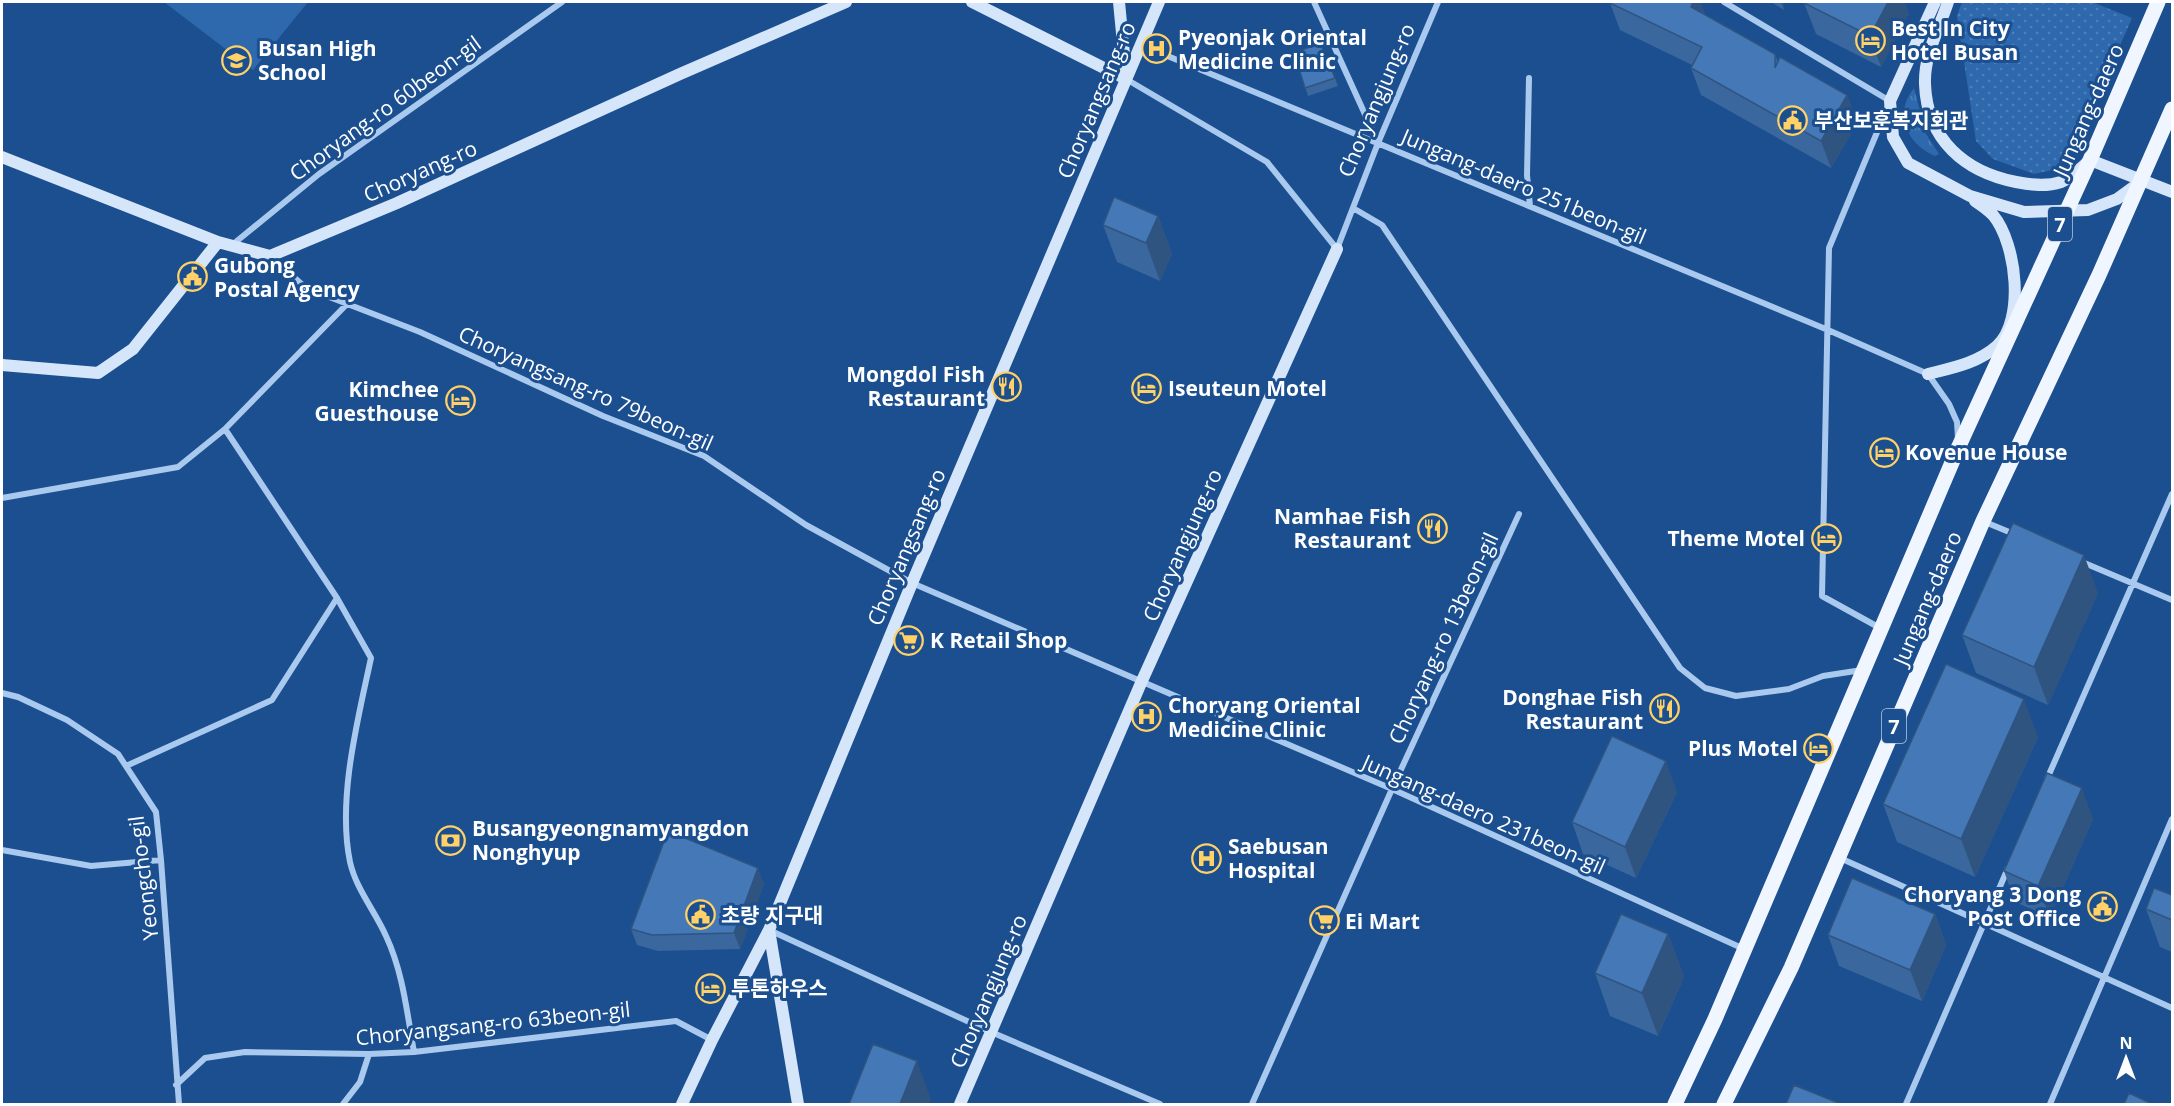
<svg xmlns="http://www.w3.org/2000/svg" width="2174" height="1106" font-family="'Open Sans','Noto Sans KR',sans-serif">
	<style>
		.grass { fill: url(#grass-tufts) }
		.park { fill: url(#park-dots) }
		.pitch { fill: #2e69ad }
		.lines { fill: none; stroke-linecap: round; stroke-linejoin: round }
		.street { stroke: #a9c9ee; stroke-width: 6 }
		.secondary { stroke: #d6e6fa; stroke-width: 12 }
		.primary { stroke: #f0f6ff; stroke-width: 15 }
		.wall { fill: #3a679d }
		.shaded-wall { fill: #305480 }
		.building { fill: #4478b7; stroke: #305480; stroke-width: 1.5 }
		.labels { text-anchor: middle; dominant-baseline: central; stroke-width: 6; stroke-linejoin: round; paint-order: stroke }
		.shield { fill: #1b4f8f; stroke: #bbcadd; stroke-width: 1.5 }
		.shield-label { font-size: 20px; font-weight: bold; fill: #fff }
		.poi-label { font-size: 21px; font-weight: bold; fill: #fff; stroke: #1b4f8f; text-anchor: start }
		.street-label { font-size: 21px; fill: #fff; stroke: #1b4f8f }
	</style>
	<defs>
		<pattern id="grass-tufts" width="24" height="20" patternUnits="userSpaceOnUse" patternTransform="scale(1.5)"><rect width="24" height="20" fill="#2e69ad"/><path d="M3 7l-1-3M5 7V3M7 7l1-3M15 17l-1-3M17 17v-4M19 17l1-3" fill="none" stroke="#4d80b9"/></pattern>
		<pattern id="park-dots" width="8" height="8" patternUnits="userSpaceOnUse" patternTransform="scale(1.5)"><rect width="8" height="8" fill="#2e69ad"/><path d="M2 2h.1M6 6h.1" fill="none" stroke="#4d80b9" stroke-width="1.8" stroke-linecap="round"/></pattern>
	</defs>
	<rect width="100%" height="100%" fill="#1b4f8f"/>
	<path class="grass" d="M1914,88l12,46 13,20 -4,2c-28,-12 -42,-42 -21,-68z"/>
	<path class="park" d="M1962,2h130l40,16 -65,149 -33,7 -41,-15 -17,-18 -19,-125z"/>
	<path class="pitch" d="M164,2h144l-55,68z"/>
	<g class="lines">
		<path class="street" d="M1314,2l64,141
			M1724,2l166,99 -61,147 -7,348 58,32
			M1141,45l687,285 100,44 21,30 8,18 1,16
			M1529,78l-2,97 3,31
			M1126,79l141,83 70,87 41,-106 60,-141
			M1353,208l29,17 298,443 25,20 31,8 53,-7 34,-13 39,-6
			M232,245l87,-71 243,-172
			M270,256l36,32 114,44 183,84 101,40 102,69 106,58 480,206 352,160
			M225,429l112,169 34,60c-13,61 -34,141 -21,204 6,27 25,49 36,74 17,36 21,77 28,116
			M2,498l176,-31 47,-38 122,-125
			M1985,522l29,12
			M2082,562l90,38
			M2,693l16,4 49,23 51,34 38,58 5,48 18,244
			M126,766l146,-66 65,-102
			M2047,779l125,-285
			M2,850l89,16 70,-6
			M1840,858l332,150
			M769,930l222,102 169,72
			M176,1085l29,-27 40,-6 124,2 45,-2 262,-31 36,19
			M343,1104l17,-22 9,-28
			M1252,1104l140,-315 127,-275
			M1906,1104l102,-236
			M2050,1104l122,-285"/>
		<path class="secondary" d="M972,2l154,77
			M1119,2l7,73
			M1935,2l-45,99 3,36 15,26 62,33 54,16 64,-2 29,-11 22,-16
			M1948,2c-9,28 -24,52 -23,82 2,56 40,88 91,98 15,3 30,5 45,0 11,-4 21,-15 29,-22l82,32
			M2,157l216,85 52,14 127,-53 283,-129 166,-72
			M2,365l96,8 35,-24 85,-107
			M1928,374c24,-6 50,-11 69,-28 28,-25 20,-102 -4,-131 -5,-5 -12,-10 -18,-14
			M769,930l29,174
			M682,1104l30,-64 57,-110 143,-347 247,-581
			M960,1104l181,-421 196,-434"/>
		<path class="primary" d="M1675,1104l40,-85 244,-573 131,-286 68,-158
			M1724,1104l67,-136 192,-447 116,-246 73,-166"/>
	</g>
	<path class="wall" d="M1700,2l5,13 70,39 3,8 69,33 10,28 -26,45 -130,-73 -10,-27 1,-3 -72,-35 -10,-27z
		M1771,2h13v8z
		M1804,3l105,10 -28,54 -65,-33z
		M1294,53l41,25 3,8 -30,10z
		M1158,216l14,38 -12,27 -43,-19 -14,-37z
		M2098,593l-50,112 -72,-32 -14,-38z
		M2038,737l-63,140 -78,-35 -14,-38z
		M1677,792l-41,86 -53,-24 -11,-32z
		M2093,819l-43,98 -35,-15 -11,-31z
		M764,884l-24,65 -82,2 -21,-6 -6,-16z
		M2172,895v57l-12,-5 -14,-38z
		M1935,914l11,31 -24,56 -83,-35 -11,-31z
		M1668,934l16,43 -26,59 -48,-20 -15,-43z"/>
	<path class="shaded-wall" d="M1693,2h7l7,19 -16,-14z
		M1781,2h3v8z
		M1888,2h17l4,11 -28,54 -11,-31z
		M1847,95l10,28 -26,45 -10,-27z
		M1158,216l14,38 -12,27 -14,-38z
		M2084,555l14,38 -50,112 -14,-38z
		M2024,699l14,38 -63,140 -14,-38z
		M1666,761l11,31 -41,86 -11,-31z
		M2082,788l11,31 -43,98 -12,-31z
		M758,868l6,16 -24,65 -6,-16z
		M1935,914l11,31 -24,56 -12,-31z
		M1668,934l16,43 -26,59 -16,-43z
		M917,1061l14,38 -2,5h-29z"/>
	<path class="building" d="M1611,2h82l-2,5 84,47v14l5,-11 67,38 -26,46 -130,-73 11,-21 -92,-44z
		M1805,2h83l-18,34 -66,-33z
		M1320,43l15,35 -30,10 -11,-35z
		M1114,197l44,19 -12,27 -43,-18z
		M2013,523l71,32 -50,112 -72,-32z
		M1946,664l78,35 -63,140 -78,-35z
		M1612,736l54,25 -41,86 -53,-25z
		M2047,773l35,15 -44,98 -34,-15z
		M668,831l90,37 -24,65 -82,2 -21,-6z
		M1852,878l83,36 -25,56 -82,-35z
		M2154,888l18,7v25l-26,-11z
		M1621,914l47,20 -26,59 -47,-20z
		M873,1044l44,17 -17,43h-51z
		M1794,1085l47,19h-55z
		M2129,1093l23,11h-28z"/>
	<defs>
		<symbol id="hotel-ring" viewBox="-11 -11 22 22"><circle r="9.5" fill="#1b4f8f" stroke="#ffd166" stroke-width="1.5"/><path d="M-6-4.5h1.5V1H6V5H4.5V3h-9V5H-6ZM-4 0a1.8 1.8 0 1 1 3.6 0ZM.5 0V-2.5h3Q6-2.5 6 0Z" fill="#ffd166"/></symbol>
		<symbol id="hospital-ring" viewBox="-11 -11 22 22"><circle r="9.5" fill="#1b4f8f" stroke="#ffd166" stroke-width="1.5"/><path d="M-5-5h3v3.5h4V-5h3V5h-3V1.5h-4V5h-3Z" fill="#ffd166"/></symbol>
		<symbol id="school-ring" viewBox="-11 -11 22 22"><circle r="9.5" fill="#1b4f8f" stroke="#ffd166" stroke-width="1.5"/><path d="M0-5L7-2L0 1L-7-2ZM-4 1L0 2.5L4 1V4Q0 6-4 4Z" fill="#ffd166"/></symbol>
		<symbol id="civic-ring" viewBox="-11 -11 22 22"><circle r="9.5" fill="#1b4f8f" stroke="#ffd166" stroke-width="1.5"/><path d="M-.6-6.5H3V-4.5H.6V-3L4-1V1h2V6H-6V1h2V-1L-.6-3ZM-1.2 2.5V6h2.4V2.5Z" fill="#ffd166"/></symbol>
		<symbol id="restaurant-ring" viewBox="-11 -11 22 22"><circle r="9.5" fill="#1b4f8f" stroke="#ffd166" stroke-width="1.5"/><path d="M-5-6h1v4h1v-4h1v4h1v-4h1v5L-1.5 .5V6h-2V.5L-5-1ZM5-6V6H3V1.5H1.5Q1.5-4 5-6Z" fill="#ffd166"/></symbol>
		<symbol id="supermarket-ring" viewBox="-11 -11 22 22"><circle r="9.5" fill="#1b4f8f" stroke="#ffd166" stroke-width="1.5"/><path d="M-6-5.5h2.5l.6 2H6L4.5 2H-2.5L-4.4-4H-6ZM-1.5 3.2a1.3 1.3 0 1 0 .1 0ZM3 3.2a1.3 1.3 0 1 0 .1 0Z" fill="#ffd166"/></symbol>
		<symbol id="bank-ring" viewBox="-11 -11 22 22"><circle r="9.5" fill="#1b4f8f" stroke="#ffd166" stroke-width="1.5"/><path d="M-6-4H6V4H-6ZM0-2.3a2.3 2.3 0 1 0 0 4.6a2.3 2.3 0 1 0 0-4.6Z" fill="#ffd166"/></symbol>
	</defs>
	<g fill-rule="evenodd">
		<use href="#hotel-ring" x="1854" y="24" width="33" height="33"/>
		<use href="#hospital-ring" x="1140" y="32" width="33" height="33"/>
		<use href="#school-ring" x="220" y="44" width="33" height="33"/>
		<use href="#civic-ring" x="1776" y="104" width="33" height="33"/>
		<use href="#civic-ring" x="176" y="260" width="33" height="33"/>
		<use href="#restaurant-ring" x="990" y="370" width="33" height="33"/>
		<use href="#hotel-ring" x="1130" y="372" width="33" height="33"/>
		<use href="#hotel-ring" x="444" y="384" width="33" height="33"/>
		<use href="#hotel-ring" x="1868" y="436" width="33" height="33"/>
		<use href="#restaurant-ring" x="1416" y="512" width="33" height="33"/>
		<use href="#hotel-ring" x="1810" y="522" width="33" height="33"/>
		<use href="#supermarket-ring" x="892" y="624" width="33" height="33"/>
		<use href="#restaurant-ring" x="1648" y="692" width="33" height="33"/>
		<use href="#hospital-ring" x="1130" y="700" width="33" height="33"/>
		<use href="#hotel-ring" x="1802" y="732" width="33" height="33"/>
		<use href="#bank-ring" x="434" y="824" width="33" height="33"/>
		<use href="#hospital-ring" x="1190" y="842" width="33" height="33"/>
		<use href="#civic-ring" x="2086" y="890" width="33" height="33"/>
		<use href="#civic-ring" x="684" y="898" width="33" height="33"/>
		<use href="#supermarket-ring" x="1308" y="904" width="33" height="33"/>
		<use href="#hotel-ring" x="694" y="972" width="33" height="33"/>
	</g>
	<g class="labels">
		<g class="shield">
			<rect x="2048" y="207" width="24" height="34" rx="4.5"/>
			<rect x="1882" y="709" width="24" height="34" rx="4.5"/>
		</g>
		<g class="shield-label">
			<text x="2060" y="224">7</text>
			<text x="1894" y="726">7</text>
		</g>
		<g class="poi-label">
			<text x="1891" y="28">Best In City<tspan x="1891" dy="24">Hotel Busan</tspan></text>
			<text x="1178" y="37">Pyeonjak Oriental<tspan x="1178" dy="24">Medicine Clinic</tspan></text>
			<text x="258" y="48">Busan High<tspan x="258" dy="24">School</tspan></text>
			<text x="1814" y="120">부산보훈복지회관</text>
			<text x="214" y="265">Gubong<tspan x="214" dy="24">Postal Agency</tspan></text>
			<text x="985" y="374" text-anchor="end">Mongdol Fish<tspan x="985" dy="24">Restaurant</tspan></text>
			<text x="1168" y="388">Iseuteun Motel</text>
			<text x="439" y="389" text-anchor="end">Kimchee<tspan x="439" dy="24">Guesthouse</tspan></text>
			<text x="1905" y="452">Kovenue House</text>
			<text x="1411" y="516" text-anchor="end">Namhae Fish<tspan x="1411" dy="24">Restaurant</tspan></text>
			<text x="1805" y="538" text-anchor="end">Theme Motel</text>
			<text x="930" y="640">K Retail Shop</text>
			<text x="1643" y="697" text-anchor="end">Donghae Fish<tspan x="1643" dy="24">Restaurant</tspan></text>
			<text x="1168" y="705">Choryang Oriental<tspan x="1168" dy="24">Medicine Clinic</tspan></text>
			<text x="1798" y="748" text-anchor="end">Plus Motel</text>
			<text x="472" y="828">Busangyeongnamyangdon<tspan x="472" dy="24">Nonghyup</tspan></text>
			<text x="1228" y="846">Saebusan<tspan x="1228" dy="24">Hospital</tspan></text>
			<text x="2081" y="894" text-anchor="end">Choryang 3 Dong<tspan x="2081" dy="24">Post Office</tspan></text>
			<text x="721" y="915">초량 지구대</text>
			<text x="1345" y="921">Ei Mart</text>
			<text x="731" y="988">투톤하우스</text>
		</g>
		<g class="street-label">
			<text transform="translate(1096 100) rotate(-67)">Choryangsang-ro</text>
			<text transform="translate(1376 100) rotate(-67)">Choryangjung-ro</text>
			<text transform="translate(385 108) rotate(-36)">Choryang-ro 60beon-gil</text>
			<text transform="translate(2088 110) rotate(-66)">Jungang-daero</text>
			<text transform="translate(420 171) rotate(-24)">Choryang-ro</text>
			<text transform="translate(1524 186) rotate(23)">Jungang-daero 251beon-gil</text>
			<text transform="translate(586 388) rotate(24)">Choryangsang-ro 79beon-gil</text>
			<text transform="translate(1182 545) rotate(-66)">Choryangjung-ro</text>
			<text transform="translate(906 547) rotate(-67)">Choryangsang-ro</text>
			<text transform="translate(1927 598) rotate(-67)">Jungang-daero</text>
			<text transform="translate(1443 638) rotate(-65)">Choryang-ro 13beon-gil</text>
			<text transform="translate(1484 814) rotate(24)">Jungang-daero 231beon-gil</text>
			<text transform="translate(143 878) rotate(-97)">Yeongcho-gil</text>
			<text transform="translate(988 991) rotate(-67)">Choryangjung-ro</text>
			<text transform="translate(493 1023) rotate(-6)">Choryangsang-ro 63beon-gil</text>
		</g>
	</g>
	<rect width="2174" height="1106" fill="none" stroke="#ffffff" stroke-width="6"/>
	<g transform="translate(2126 1058)" stroke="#1b4f8f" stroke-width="4.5" paint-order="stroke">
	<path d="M0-4.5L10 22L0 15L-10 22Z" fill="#ffffff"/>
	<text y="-9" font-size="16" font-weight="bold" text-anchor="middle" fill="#ffffff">N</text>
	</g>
</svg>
